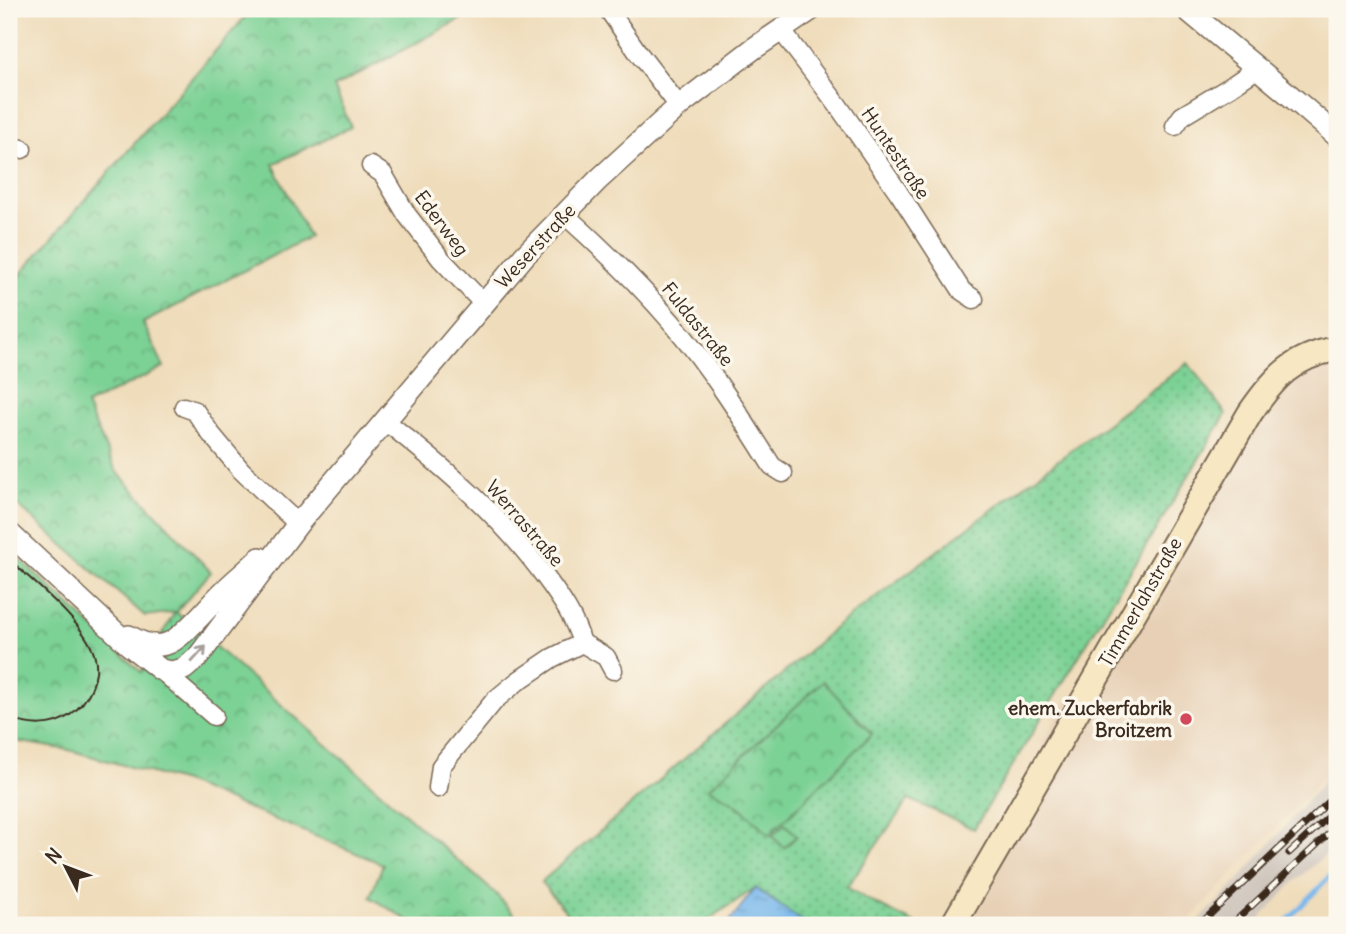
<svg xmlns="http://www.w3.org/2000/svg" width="1346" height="934" font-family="Delius,sans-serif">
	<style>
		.built { fill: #e7d0b5 }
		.railway { fill: #ccc2b9 }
		.grass { fill: url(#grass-dots); stroke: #5c7e5a; stroke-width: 2 }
		.park { fill: url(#park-crowns); stroke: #5c7e5a; stroke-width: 2 }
		.pitch { fill: #7cd195; stroke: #5c7e5a; stroke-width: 2 }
		.water { fill: url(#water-ripples); stroke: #5a7185; stroke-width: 2 }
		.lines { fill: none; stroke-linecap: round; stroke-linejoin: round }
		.stream { stroke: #78b8ec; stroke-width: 4.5 }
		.minor-casing { stroke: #7a6855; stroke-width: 21 }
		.tertiary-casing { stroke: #7a6855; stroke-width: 24 }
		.secondary-casing { stroke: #7a6855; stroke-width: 28 }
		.minor { stroke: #fff; stroke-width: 18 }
		.tertiary { stroke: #fff; stroke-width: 21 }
		.secondary { stroke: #f7e8c3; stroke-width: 24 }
		.tram { stroke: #3b2a1e; stroke-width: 2 }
		.rail-casing { stroke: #3b2a1e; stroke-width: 7 }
		.rail { stroke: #fbf7ec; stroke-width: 4.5; stroke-dasharray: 13; stroke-linecap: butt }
		.oneway { stroke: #a79f9a }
		.poi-dot { fill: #d1495b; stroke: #fbf7ec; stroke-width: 2.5 }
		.labels { text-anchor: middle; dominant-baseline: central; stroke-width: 7; stroke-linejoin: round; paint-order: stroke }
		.street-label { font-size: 19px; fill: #3b2a1e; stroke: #fbf7ec }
		.poi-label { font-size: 19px; font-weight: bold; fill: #3b2a1e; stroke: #fbf7ec; text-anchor: end }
	</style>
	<defs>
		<pattern id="grass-dots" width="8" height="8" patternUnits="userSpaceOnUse" patternTransform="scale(1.75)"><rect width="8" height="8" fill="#7cd195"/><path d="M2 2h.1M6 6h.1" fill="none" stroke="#67aa79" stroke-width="1.8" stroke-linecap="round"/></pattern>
		<pattern id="park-crowns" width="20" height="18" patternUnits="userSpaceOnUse" patternTransform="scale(1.75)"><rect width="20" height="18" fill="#7cd195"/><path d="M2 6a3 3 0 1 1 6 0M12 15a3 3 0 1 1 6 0" fill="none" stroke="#67aa79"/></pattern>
		<pattern id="water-ripples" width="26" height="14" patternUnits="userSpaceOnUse" patternTransform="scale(1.75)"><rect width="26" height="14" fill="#78b8ec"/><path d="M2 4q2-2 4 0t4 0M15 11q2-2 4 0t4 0" fill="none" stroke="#6496bf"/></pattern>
	</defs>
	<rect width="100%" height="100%" fill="#fbf7ec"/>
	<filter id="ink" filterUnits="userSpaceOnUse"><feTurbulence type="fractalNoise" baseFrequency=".0143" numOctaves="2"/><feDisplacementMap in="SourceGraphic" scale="14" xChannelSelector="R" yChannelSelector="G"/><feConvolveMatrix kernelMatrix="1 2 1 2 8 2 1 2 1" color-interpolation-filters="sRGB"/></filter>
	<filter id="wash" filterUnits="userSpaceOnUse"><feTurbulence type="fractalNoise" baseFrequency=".00686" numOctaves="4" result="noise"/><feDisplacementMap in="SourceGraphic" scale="28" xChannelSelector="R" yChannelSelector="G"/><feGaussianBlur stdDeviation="1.57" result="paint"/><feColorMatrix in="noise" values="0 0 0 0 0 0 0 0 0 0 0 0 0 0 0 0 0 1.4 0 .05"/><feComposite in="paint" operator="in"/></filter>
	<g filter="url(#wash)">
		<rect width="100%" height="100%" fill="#efdcba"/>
		<path class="built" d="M1337,365v398l-153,162h-231l101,-174 -13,-7 28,-46 11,7 199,-330 43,-9z"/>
		<path class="railway" d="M1337,766v79l-43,37 -40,43h-60l38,-37z"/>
		<path class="grass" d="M1188,363l38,51 -252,415 -65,-30 -62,88 25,15 46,23h-110l-53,-37 -54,37h-124l-36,-43 242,-208 50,-45z"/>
		<path class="park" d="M252,9h220l2,3 -140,75 17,40 -78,37 36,73 -166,86 21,44 -78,38 30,66 95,101 -35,40 320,282 27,31h-107l-46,-28 13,-33 -199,-82 -115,-32 -54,-9 -6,-3v-189l132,123 34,-60 -30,4 -136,-118v-211z
			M823,681l49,53 -103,101c-21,-21 -33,-34 -61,-46z"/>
		<path class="pitch" d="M785,824l12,12 -13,12 -12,-12z"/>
		<path class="water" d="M755,888l53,37h-81z"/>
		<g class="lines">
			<path class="stream" d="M1329,785l-3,-6 4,-8 7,-4
				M1283,925l54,-56"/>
		</g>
	</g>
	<g filter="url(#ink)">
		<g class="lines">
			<defs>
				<path id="minor" d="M608,9l31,45 40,52
					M781,30l56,74 62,89 63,98 12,8
					M1175,126l7,-10 48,-29 28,-19
					M9,147l13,2
					M371,166l12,8 24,41 34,44 42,44
					M564,214c39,35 76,71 110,111 37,44 68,93 98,141l11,7
					M184,407l11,4 16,23 30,36 57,54
					M384,420c61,48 116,95 162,158 16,22 28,39 36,65l24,14 7,13
					M161,670l53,46
					M438,788l3,-22 54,-66 23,-19 34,-23 30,-15"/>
				<path id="tertiary" d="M1186,9l101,84 50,43
					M9,533l120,112 32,25 11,2 12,-3 14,-12 100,-133 227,-269 73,-75 81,-74 74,-57 59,-40
					M129,636c10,6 24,12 37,8 17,-5 43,-39 57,-52 12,-12 25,-22 37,-34"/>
				<path id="secondary" d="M953,925l297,-512c24,-35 43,-57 87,-64"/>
			</defs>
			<use href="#minor" class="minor-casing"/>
			<use href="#tertiary" class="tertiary-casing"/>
			<use href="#secondary" class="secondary-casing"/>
			<use href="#minor" class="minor"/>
			<use href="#tertiary" class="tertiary"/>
			<use href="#secondary" class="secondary"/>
			<path class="tram" d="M9,559c24,23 75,63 85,95 8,22 -6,48 -24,61 -18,13 -43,12 -61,2"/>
			<defs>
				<path id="rail" d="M1289,853l48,-44
					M1199,925l138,-131
					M1231,925l106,-99"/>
			</defs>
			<use href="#rail" class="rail-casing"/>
			<use href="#rail" class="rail"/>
		</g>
		<defs><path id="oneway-shaft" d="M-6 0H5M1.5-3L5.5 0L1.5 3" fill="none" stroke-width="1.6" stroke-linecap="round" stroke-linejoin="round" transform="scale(1.75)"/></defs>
		<use class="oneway" href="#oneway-shaft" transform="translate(199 654) rotate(-48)"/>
	</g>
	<circle class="poi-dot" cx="1186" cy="719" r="7"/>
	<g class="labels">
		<g class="street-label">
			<text transform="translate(896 153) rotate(56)">Huntestraße</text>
			<text transform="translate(442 223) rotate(53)">Ederweg</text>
			<text transform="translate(535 246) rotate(-47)">Weserstraße</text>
			<text transform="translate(698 324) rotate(51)">Fuldastraße</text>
			<text transform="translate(525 523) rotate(49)">Werrastraße</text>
			<text transform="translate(1140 602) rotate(-60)">Timmerlahstraße</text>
		</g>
		<g class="poi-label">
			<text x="1172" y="708">ehem. Zuckerfabrik<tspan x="1172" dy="22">Broitzem</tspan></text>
		</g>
	</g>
	<rect width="1346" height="934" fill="none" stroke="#fbf7ec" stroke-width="35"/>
	<g transform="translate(66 867) rotate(312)" stroke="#fbf7ec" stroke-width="5" paint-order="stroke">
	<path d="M0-5L12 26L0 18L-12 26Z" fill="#3b2a1e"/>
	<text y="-10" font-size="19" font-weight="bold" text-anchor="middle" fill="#3b2a1e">N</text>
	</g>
</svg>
